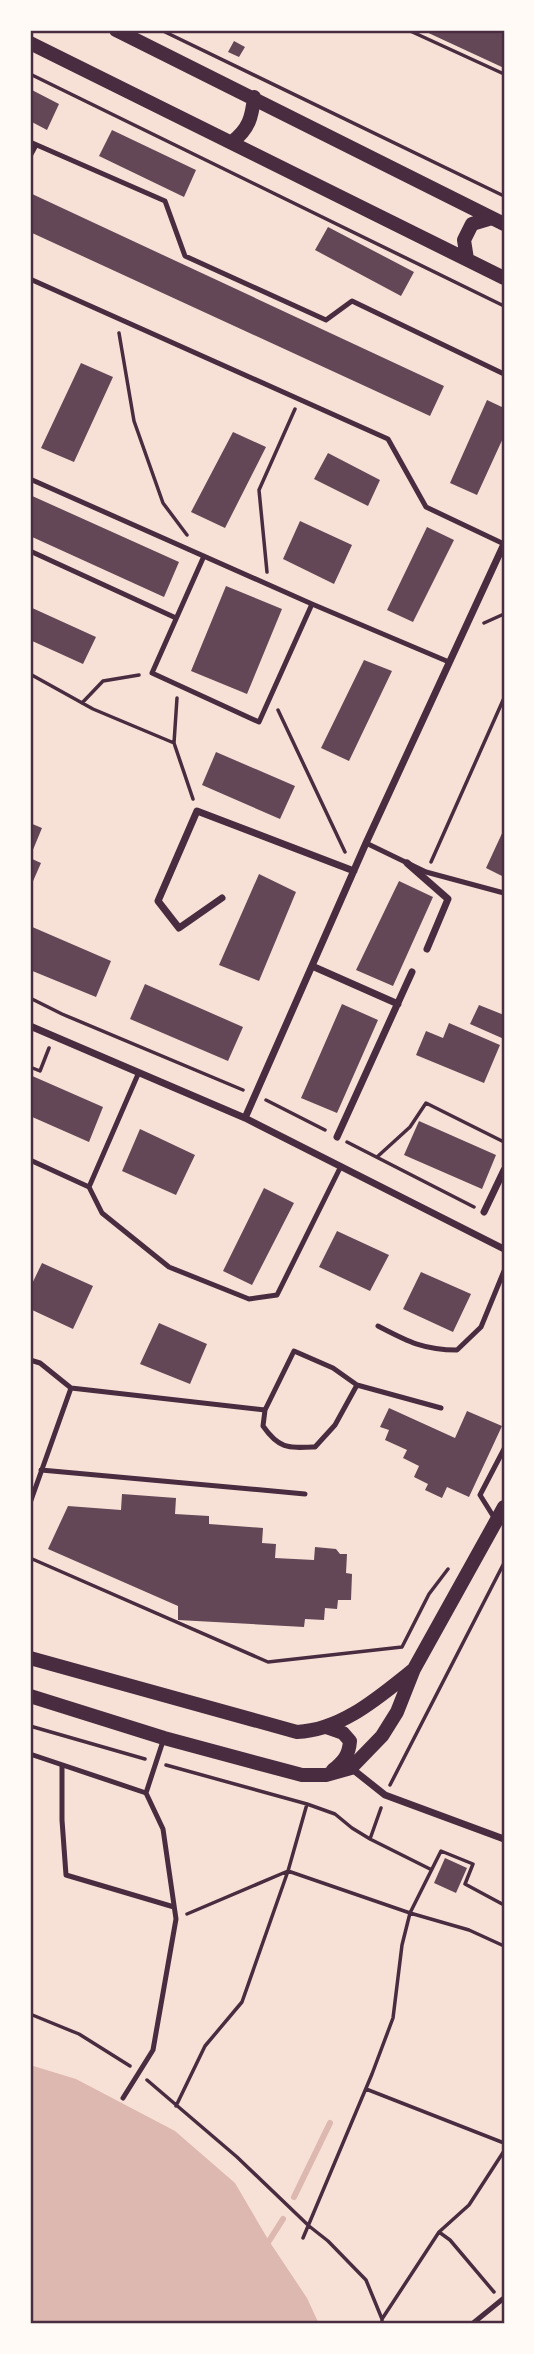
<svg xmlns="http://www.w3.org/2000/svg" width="534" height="2354" font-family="Montserrat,sans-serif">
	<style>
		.water { fill: #dcb8b0 }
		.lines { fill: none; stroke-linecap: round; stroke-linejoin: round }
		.stream { stroke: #dcb8b0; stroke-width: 6 }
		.building { fill: #644757 }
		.path { stroke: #4a2c40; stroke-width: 3.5 }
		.service { stroke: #4a2c40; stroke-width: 5 }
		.minor { stroke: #4a2c40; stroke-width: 7 }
		.secondary { stroke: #4a2c40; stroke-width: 14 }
		.neatline { fill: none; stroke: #4a2c40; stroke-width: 2.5 }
	</style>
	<rect width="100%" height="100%" fill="#f7e1d7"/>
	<path class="water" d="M30,2065l46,14 99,52 60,52 34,58 38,57 12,26h-289z"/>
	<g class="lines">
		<path class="stream" d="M294,2197l36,-74
			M269,2241l14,-22"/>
	</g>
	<path class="building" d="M422,30h82v38z
		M234,41l11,6 -6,10 -11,-5z
		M30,89l29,15 -12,26 -17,-9z
		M112,130l84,40 -12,27 -85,-41z
		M30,193l414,193 -14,30 -400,-184z
		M328,227l86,45 -13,24 -86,-46z
		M81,363l32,14 -39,85 -33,-14z
		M487,400l17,8v28l-27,59 -27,-12z
		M233,432l33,15 -41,81 -34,-16z
		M328,453l52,27 -12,26 -54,-27z
		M30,495l149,67 -15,35 -134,-61z
		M300,521l52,24 -18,39 -51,-25z
		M427,527l27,13 -41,82 -26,-12z
		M226,586l56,23 -35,85 -56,-23z
		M30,607l66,30 -13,27 -53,-24z
		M364,660l28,11 -43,90 -28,-13z
		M216,752l79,34 -15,33 -78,-34z
		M30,823l12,5 -12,29z
		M504,829v48l-18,-9z
		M30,858l11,5 -11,25z
		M259,874l37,18 -37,89 -40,-16z
		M399,881l34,16 -40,89 -37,-16z
		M30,926l81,35 -15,36 -66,-27z
		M145,984l98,43 -15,34 -98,-42z
		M342,1004l36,16 -41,93 -36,-15z
		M479,1005l25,10v24l-34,-15z
		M449,1023l51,22 -16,38 -68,-28 10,-24 17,7z
		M30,1075l73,32 -14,35 -59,-26z
		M419,1121l77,34 -14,34 -78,-34z
		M140,1129l55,26 -19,40 -54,-24z
		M264,1188l30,15 -42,82 -29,-14z
		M337,1231l52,24 -19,36 -51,-24z
		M42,1263l51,23 -20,43 -43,-20v-21z
		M421,1272l50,22 -18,38 -50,-23z
		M159,1323l48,21 -17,40 -50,-20z
		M389,1408l66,30 12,-27 35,15 -33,71 -22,-10 -5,11 -17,-8 3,-6 -14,-7 5,-11 -16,-8 4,-8 -22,-10 4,-10 -9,-3z
		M122,1494l54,4 -1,16 34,2v8l54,4 -1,15 14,1 -1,14 39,2 1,-13 21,2 4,5h7l-1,19 6,1 -1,26h-13l-1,9 -12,-1 -1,12 -19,-1 -1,8 -126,-7v-14l-130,-57 20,-43 53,4z
		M445,1858l22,10 -11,25 -22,-10z"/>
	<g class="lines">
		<path class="path" d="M161,30l343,166
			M408,30l96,44
			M30,74l474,232
			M119,333l15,88 29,82 24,32
			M267,572l-8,-82 36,-81
			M484,623l20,-9
			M30,674l63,35 81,34
			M177,698l-3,45 19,56
			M82,703l21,-22 36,-6
			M278,710l67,142
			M431,862l73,-164
			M30,998l32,16 181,76
			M30,1067l10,4 9,-23
			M266,1100l59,30
			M347,1142l127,65
			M377,1157l33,-30 16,-24 78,39
			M30,1558l238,104 134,-15 27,-53 19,-25
			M30,1726l115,33
			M166,1765l141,39 28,10 17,14 18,11 60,30
			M390,1785l114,-222
			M370,1839l11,-31
			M187,1914l101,-43 122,42 59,17 35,16
			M30,2014l49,20 51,32
			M147,2080l90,77 72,69 19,15 38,39 16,39v5
			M366,2089l138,54
			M176,2106l29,-60 37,-44 46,-131 19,-67
			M439,2232l11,8 44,52
			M303,2238l69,-164 21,-56 9,-73 8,-32 31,-62 32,13 -8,20 39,21
			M382,2319l57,-87 30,-27 35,-54"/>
		<path class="service" d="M30,142l135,59 20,55 141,64 26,-19 152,73
			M30,156l6,-11
			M30,279l358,160 38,68 78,37
			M30,479l282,125
			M30,551l146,67
			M204,556l-52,117 107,49 53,-118 137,58
			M366,843l60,29 78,21
			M139,1072l-50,115 13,26 67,54 80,32 28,-4 64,-129
			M30,1160l59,27
			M378,1326c29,15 45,24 79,24l24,-23 23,-56
			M30,1360l10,3 31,25 194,22 -2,16c16,23 25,22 52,21l20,-22 22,-40 -24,-17 -39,-17 -29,59
			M357,1385l84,23
			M41,1470l264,24
			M30,1503l41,-115
			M495,1519l-15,-24 24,-46
			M30,1754l116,39
			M62,1765v55l4,55 108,32
			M123,2098l30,-48 23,-131 -13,-90 -17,-36 18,-55
			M472,2324l32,-26"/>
		<path class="minor" d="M407,863l41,36 -21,50
			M222,898l-43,30 -21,-27 39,-90 157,60
			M312,966l86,38
			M30,1026l215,92 259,131
			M245,1118l121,-275 138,-299
			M337,1137l75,-165
			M484,1212l20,-42
			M351,1768l34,27 119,44"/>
		<path class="secondary" d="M116,30l388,194
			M30,43l474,235
			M232,142c17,-13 20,-25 22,-45
			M467,259l-3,-19 8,-16 20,-6
			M30,1658l267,74c45,-2 82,-35 116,-62
			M30,1696l134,42 138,37h24l25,-7 31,-32 15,-24 17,-43 90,-162
			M326,1727l17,6 7,8c-1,14 -6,20 -17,29"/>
	</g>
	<rect width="534" height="2354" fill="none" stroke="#fffaf5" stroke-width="63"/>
	<rect x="32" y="32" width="471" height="2290" class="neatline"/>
</svg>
